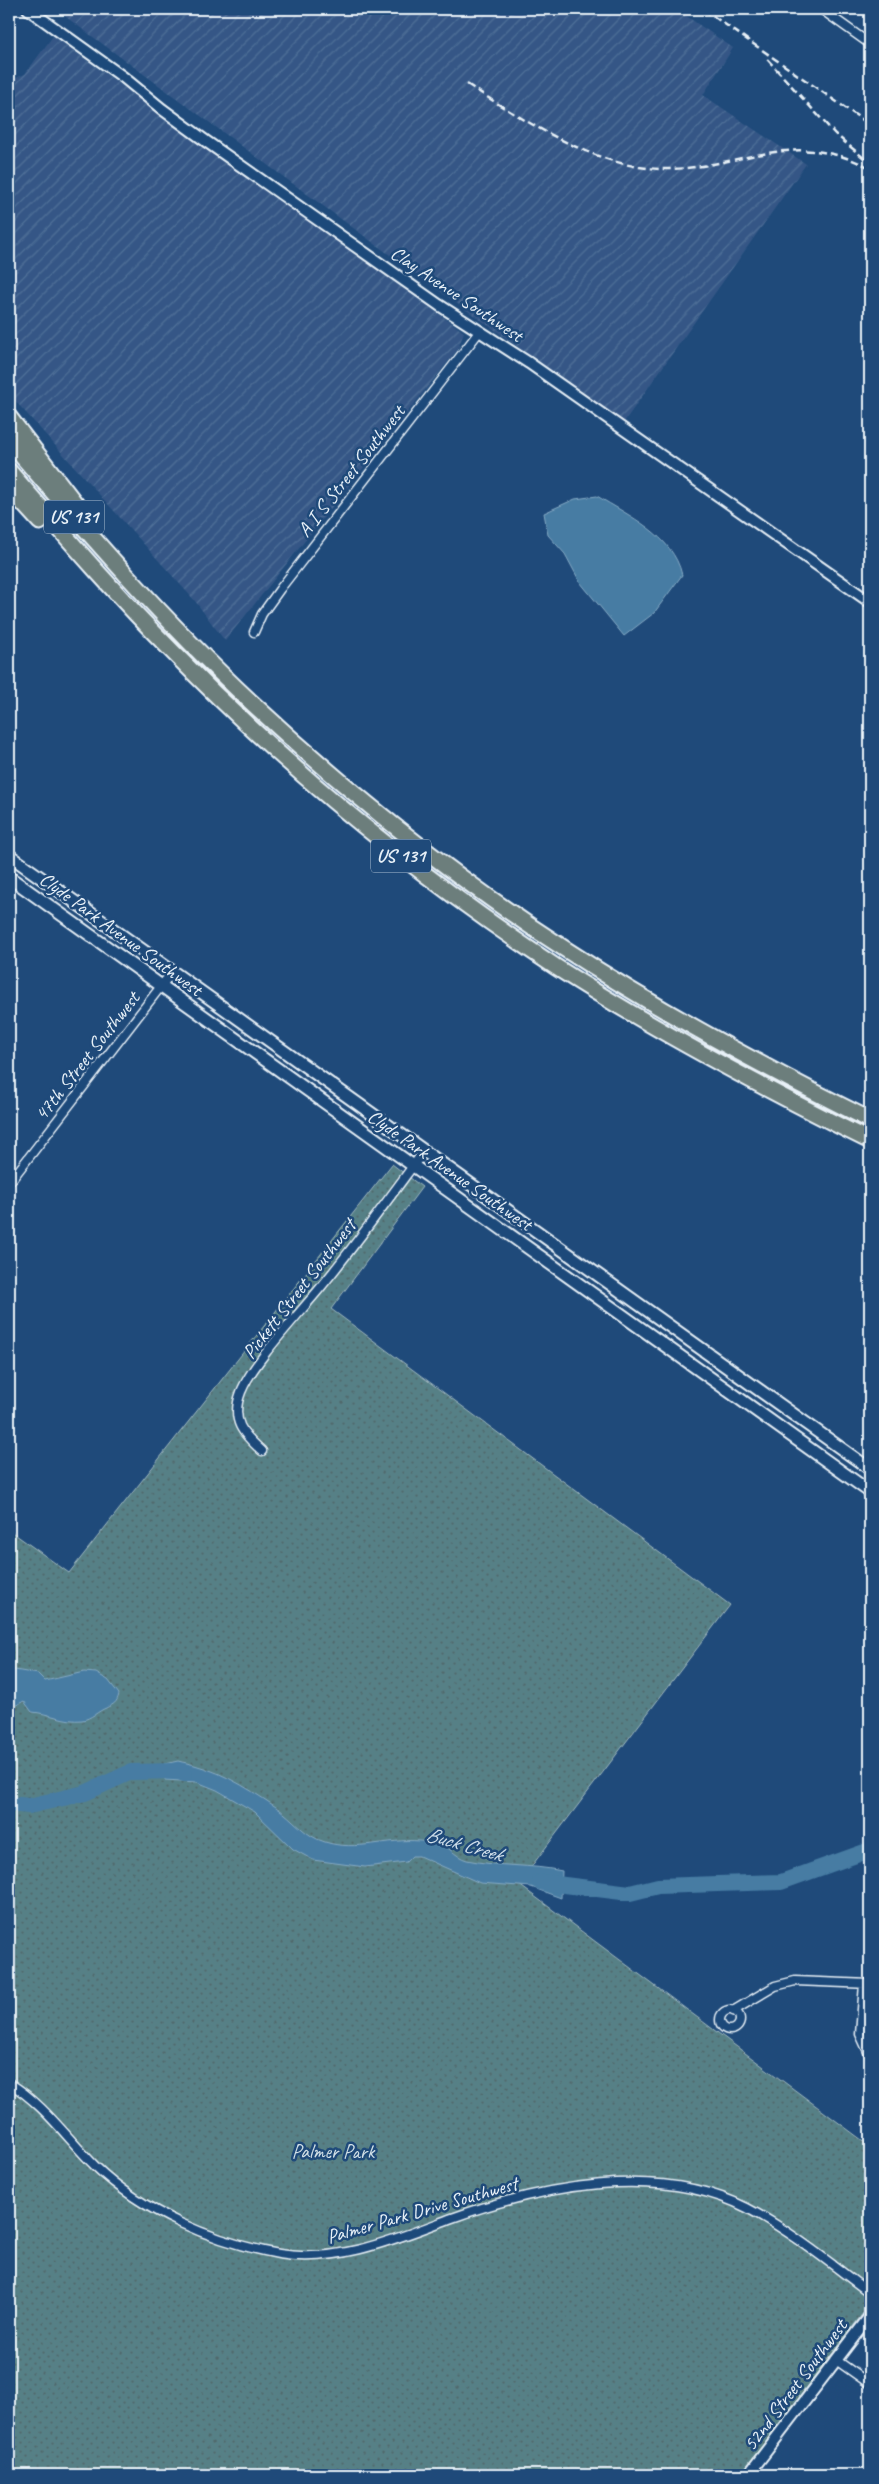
<svg xmlns="http://www.w3.org/2000/svg" width="879" height="2484" font-family="Caveat,sans-serif">
	<style>
		.industrial { fill: url(#industrial-furrows) }
		.park { fill: url(#park-dots); stroke: #a0b8bf }
		.water { fill: #467ca3; stroke: #87abc5 }
		.lines { fill: none; stroke-linecap: round; stroke-linejoin: round }
		.river { stroke: #467ca3; stroke-width: 16 }
		.minor-casing { stroke: #e8f1f8; stroke-width: 11 }
		.tertiary-casing { stroke: #e8f1f8; stroke-width: 14 }
		.secondary-casing { stroke: #e8f1f8; stroke-width: 15 }
		.motorway-casing { stroke: #e8f1f8; stroke-width: 19 }
		.minor { stroke: #1f4a7a; stroke-width: 8 }
		.tertiary { stroke: #1f4a7a; stroke-width: 10 }
		.secondary { stroke: #1f4a7a; stroke-width: 11 }
		.motorway { stroke: #6c7e7c; stroke-width: 15 }
		.rail { stroke: #e8f1f8; stroke-width: 2.5; stroke-dasharray: 8 4; stroke-linecap: butt }
		.labels { text-anchor: middle; dominant-baseline: central; stroke-width: 5; stroke-linejoin: round; paint-order: stroke }
		.shield { fill: #1f4a7a; stroke: #acbfd2; stroke-width: 1 }
		.shield-label { font-size: 19px; font-weight: bold; fill: #e8f1f8 }
		.street-label { font-size: 20px; fill: #e8f1f8; stroke: #1f4a7a }
		.park-label { font-size: 20px; fill: #d2e0e7; stroke: #1f4a7a }
		.water-label { font-size: 21px; font-style: italic; fill: #d0dfeb; stroke: #1f4a7a }
	</style>
	<defs>
		<pattern id="industrial-furrows" width="10" height="10" patternUnits="userSpaceOnUse" patternTransform="scale(1.25)"><rect width="10" height="10" fill="#345786"/><path d="M-1 1l2-2M0 10L10 0M9 11l2-2" fill="none" stroke="#517098"/></pattern>
		<pattern id="park-dots" width="8" height="8" patternUnits="userSpaceOnUse" patternTransform="scale(1.25)"><rect width="8" height="8" fill="#578086"/><path d="M2 2h.1M6 6h.1" fill="none" stroke="#4f676b" stroke-width="1.8" stroke-linecap="round"/></pattern>
	</defs>
	<rect width="100%" height="100%" fill="#1f4a7a"/>
	<filter id="ink" filterUnits="userSpaceOnUse"><feTurbulence type="fractalNoise" baseFrequency=".02" numOctaves="2"/><feDisplacementMap in="SourceGraphic" scale="10" xChannelSelector="R" yChannelSelector="G"/><feConvolveMatrix kernelMatrix="1 2 1 2 8 2 1 2 1" color-interpolation-filters="sRGB"/></filter>
	<g filter="url(#ink)">
		<path class="industrial" d="M55,9h621l57,39 -30,47 103,69 -182,258 -200,-142z
			M53,36l411,296 -6,17 -233,292 -30,-40 -186,-207v-313l16,-7z"/>
		<path class="park" d="M392,1164l30,23 -91,122 399,296 -212,279 352,262v158l-130,171h-731v-945l60,43z"/>
		<path class="water" d="M597,496c32,20 76,39 85,79l-28,38 -30,23 -44,-54 -15,-28 -17,-19 -4,-22 31,-14z
			M9,1669l29,5 7,7 39,-9 12,1 12,7 11,14c-2,9 -5,10 -13,14 -8,3 -15,11 -24,12 -17,2 -34,-7 -50,-8l-8,-11 -15,8z
			M178,1761c40,8 65,24 98,46 18,12 28,29 49,35 32,10 62,-4 95,-1 4,1 10,-2 15,0 12,3 20,16 32,19 32,7 63,4 95,11l-1,27 -30,-11 -51,-4 -61,-27h-7l-6,6 -41,5 -52,-7 -20,-11 -38,-37 -38,-22 -20,-8 -32,-2 -1,-16z"/>
		<g class="lines">
			<path class="river" d="M9,1804l20,2 56,-13 46,-21 46,-1 7,3
				M540,1882l90,11 28,-7 123,-4 89,-32"/>
			<defs>
				<path id="minor" d="M821,9l49,35
					M254,632l8,-18 18,-25 199,-257
					M9,1183l163,-211
					M262,1451c-19,-17 -32,-30 -21,-59 12,-30 58,-78 80,-105 36,-44 69,-90 103,-136
					M864,1984l-4,50 10,22
					M720 2020a10 10 0 1 1 20 0a10 10 0 1 1-20 0Z
					M733,2011l42,-25 20,-5 75,3
					M9,2083c35,21 57,54 86,83 49,47 118,76 184,88 59,10 119,-16 173,-36 90,-32 206,-55 295,-10 44,23 84,56 123,85
					M836,2360l34,24"/>
				<path id="tertiary" d="M28,9l95,68 39,32 45,33 232,163 90,58 341,239
					M748,2475l122,-159"/>
				<path id="secondary" d="M9,855l861,614
					M9,877l861,615"/>
				<path id="motorway" d="M9,417l79,103
					M9,441c77,90 155,180 242,261 97,90 202,175 314,247 98,64 200,119 305,171
					M9,471c53,61 106,123 163,180 116,119 246,225 384,316 101,65 207,121 314,174
					M9,488l31,34"/>
			</defs>
			<use href="#minor" class="minor-casing"/>
			<use href="#tertiary" class="tertiary-casing"/>
			<use href="#secondary" class="secondary-casing"/>
			<use href="#motorway" class="motorway-casing"/>
			<use href="#minor" class="minor"/>
			<use href="#tertiary" class="tertiary"/>
			<use href="#secondary" class="secondary"/>
			<use href="#motorway" class="motorway"/>
			<path class="rail" d="M703,9l167,116
				M767,59l68,75 35,29
				M467,84c49,32 121,78 180,84 82,9 138,-44 223,0"/>
		</g>
	</g>
	<g class="labels">
		<g class="shield">
			<rect x="44" y="500.5" width="60" height="33" rx="4"/>
			<rect x="371" y="839.5" width="60" height="33" rx="4"/>
		</g>
		<g class="shield-label">
			<text x="74" y="517">US 131</text>
			<text x="401" y="856">US 131</text>
		</g>
		<g class="street-label">
			<text transform="translate(457 294) rotate(34)">Clay Avenue Southwest</text>
			<text transform="translate(351 471) rotate(-52)">A I S Street Southwest</text>
			<text transform="translate(121 934) rotate(36)">Clyde Park Avenue Southwest</text>
			<text transform="translate(87 1056) rotate(-52)">47th Street Southwest</text>
			<text transform="translate(450 1170) rotate(35)">Clyde Park Avenue Southwest</text>
			<text transform="translate(299 1289) rotate(-52)">Pickett Street Southwest</text>
			<text transform="translate(422 2210) rotate(-16)">Palmer Park Drive Southwest</text>
			<text transform="translate(795 2385) rotate(-53)">52nd Street Southwest</text>
		</g>
		<g class="park-label">
			<text x="333" y="2151">Palmer Park</text>
		</g>
		<g class="water-label">
			<text transform="translate(464 1844) rotate(16)">Buck Creek</text>
		</g>
	</g>
	<rect width="879" height="2484" fill="none" stroke="#1f4a7a" stroke-width="30"/>
	<rect x="15" y="15" width="849" height="2454" fill="none" stroke="#e8f1f8" stroke-width="2" filter="url(#ink)"/>
</svg>
